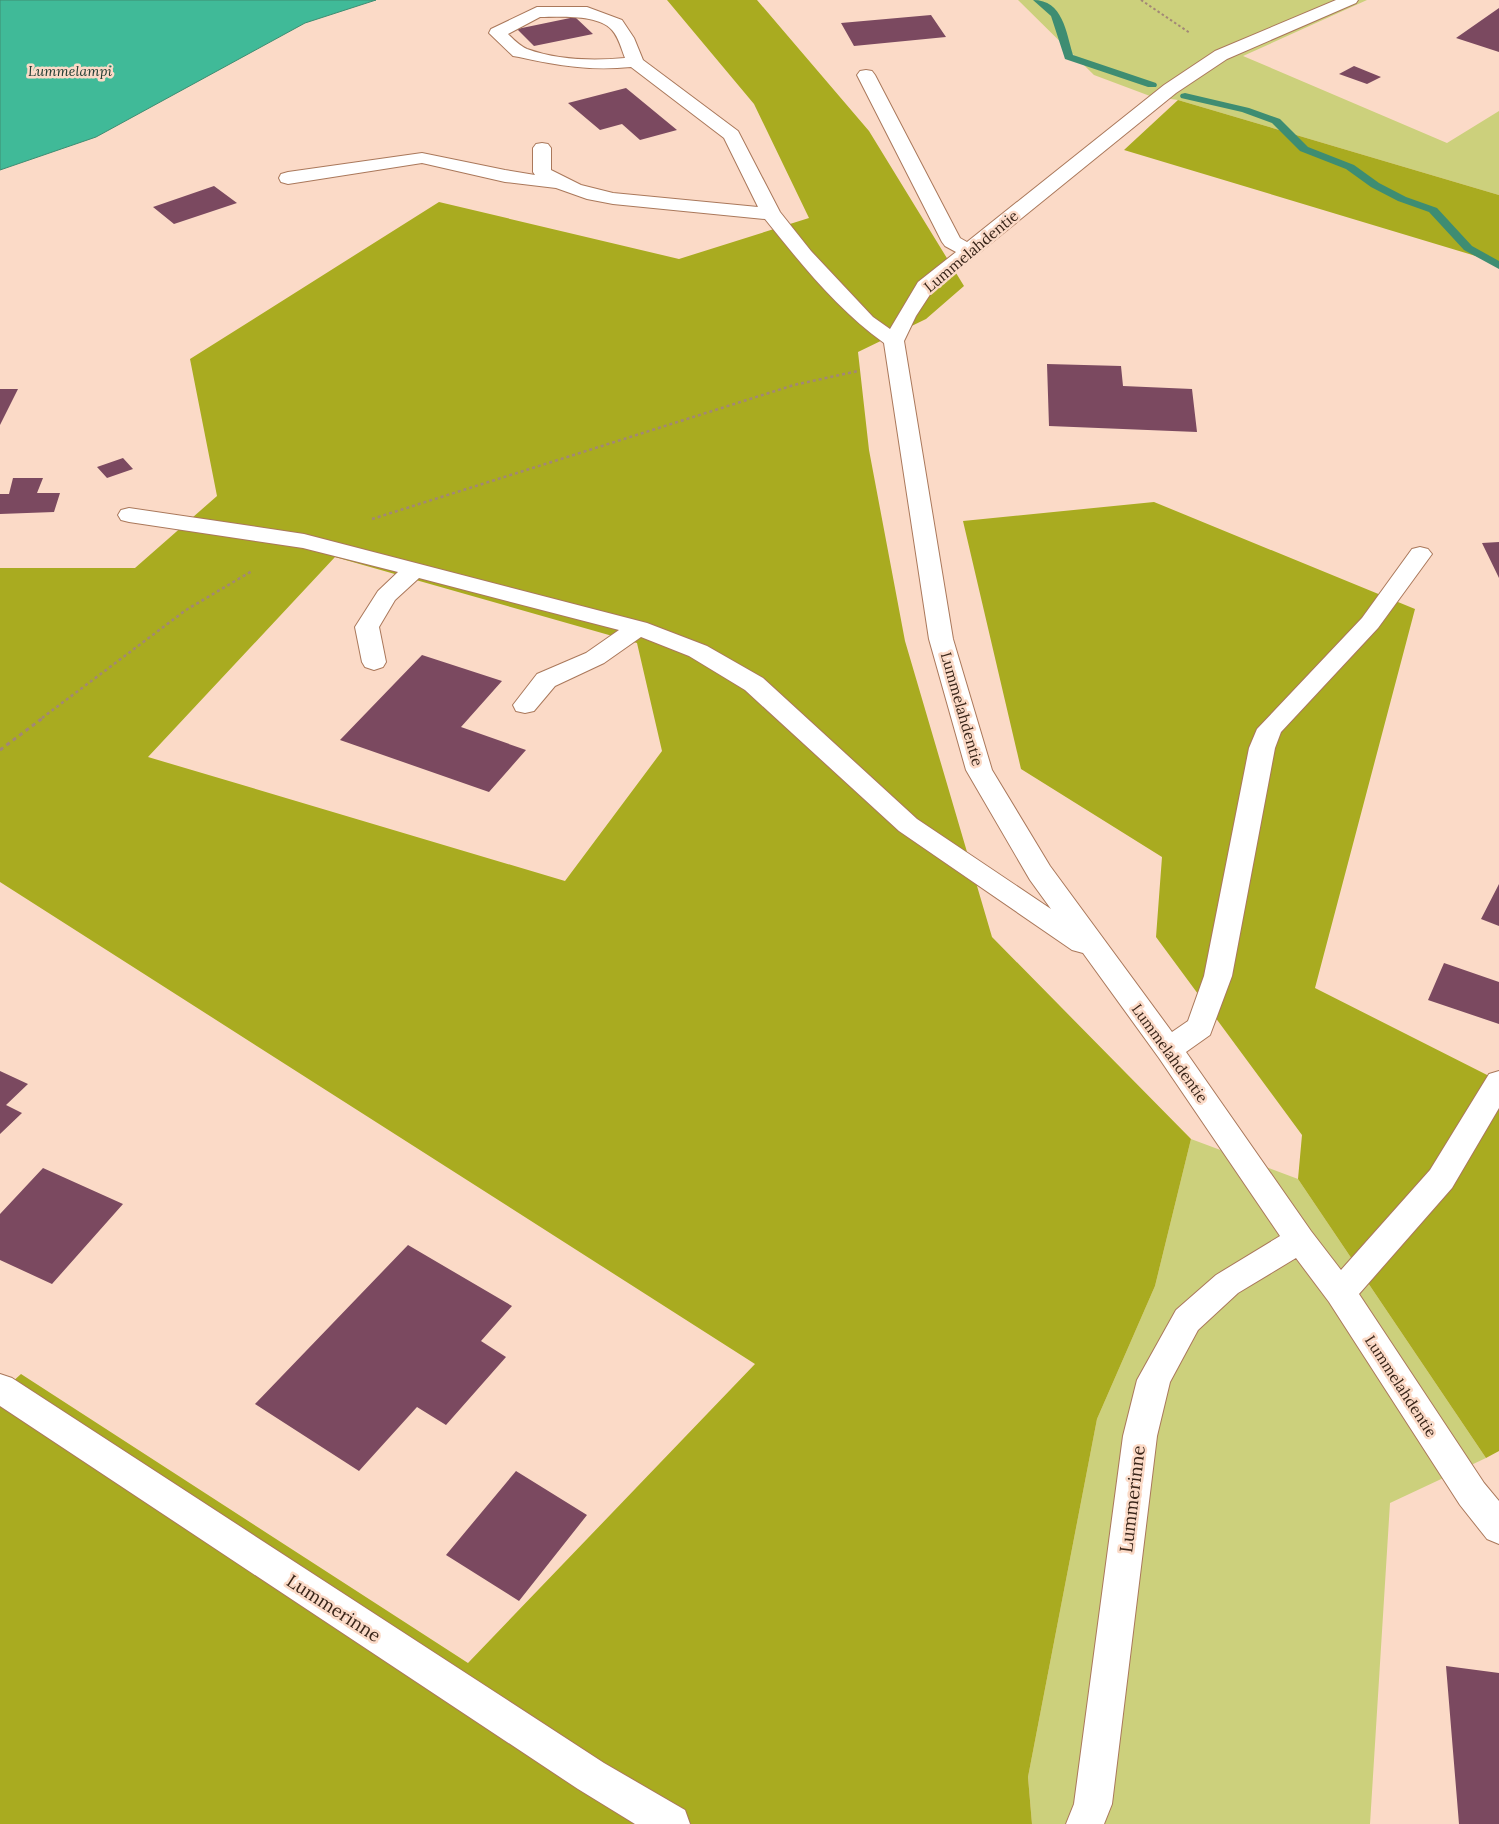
<svg xmlns="http://www.w3.org/2000/svg" width="1499" height="1824" font-family="Lora,serif">
	<style>
		.green { fill: #ccd07c }
		.forest { fill: #a9ab20; fill-rule: evenodd }
		.water { fill: #40ba98; stroke: #3e8d72 }
		.lines { fill: none; stroke-linecap: round; stroke-linejoin: round }
		.stream { fill: #3e8d72; fill-rule: evenodd }
		.building { fill: #7b4960 }
		.minor-casing { stroke: #aa785b; stroke-width: 2 }
		.path-far2 { stroke: #a28777; stroke-width: 2; stroke-dasharray: 2.5 2.5; stroke-linecap: butt }
		.path-far1 { stroke: #a28777; stroke-width: 2.5; stroke-dasharray: 3 3; stroke-linecap: butt }
		.path { stroke: #a28777; stroke-width: 3; stroke-dasharray: 4 4; stroke-linecap: butt }
		.minor { fill: #fff; fill-rule: evenodd }
		.labels { text-anchor: middle; dominant-baseline: central; stroke-width: 5; stroke-linejoin: round; paint-order: stroke }
		.far-water-label { font-size: 14px; font-style: italic; fill: #233d34; stroke: #fbdac7 }
		.street-label { font-size: 15px; fill: #382418; stroke: #fbdac7 }
		.near-street-label { font-size: 18px; fill: #382418; stroke: #fbdac7 }
	</style>
	<rect width="100%" height="100%" fill="#fbdac7"/>
	<path class="green" d="M1018,0h349l-124,56 204,87 52,-32v84l-321,-95 -28,-4 -56,-21z
		M1191,1139l107,40 188,279 -96,45 -20,321h-338l-4,-47 69,-358 58,-133z"/>
	<path class="forest" d="M667,0h90l112,131 95,155 -38,33 -68,33 11,98 36,191 87,296 199,202 -36,147 -58,133 -69,358 4,47h-1032v-431l21,-19 447,289 287,-299 -755,-482v-314h135l82,-72 -27,-137 249,-157 240,57 130,-41 -55,-114zM335,557l302,86 25,108 -97,130 -417,-124z
		M1178,100l321,95v68l-375,-113z
		M1154,502l261,107 -100,379 184,93v370l-13,7 -188,-279 4,-44 -146,-198 6,-80 -141,-88 -58,-248z"/>
	<path class="water" d="M0,0h376l-71,23 -209,114 -96,33z"/>
	<g class="lines">
		<path class="stream" d="M1033,0c30,0 33,32 40,55l83,28 1,2 -1,2h-8l-83,-28 -14,-43z
			M1185,93l64,15 31,11 28,28 46,18 25,18 27,14 31,11 35,38 27,15v8l-35,-19 -35,-38 -31,-11 -27,-14 -25,-18 -46,-18 -28,-28 -30,-11 -61,-14 -1,-2 1,-2z"/>
	</g>
	<path class="building" d="M1499,8v44l-43,-14z
		M931,15l15,22 -92,9 -13,-23z
		M575,17l18,17 -59,12 -17,-17z
		M1354,66l27,11 -14,7 -28,-10z
		M626,88l51,42 -37,10 -18,-16 -22,6 -32,-27z
		M214,186l23,17 -63,21 -21,-17z
		M1047,364l74,2 2,20 69,3 5,43 -148,-6z
		M0,389h18l-18,36z
		M123,458l10,11 -26,9 -10,-11z
		M13,478h30l-6,15h23l-6,19 -54,2v-20h9z
		M1499,542v36l-17,-35z
		M422,655l80,26 -41,46 65,23 -37,42 -149,-52z
		M1499,884v42l-18,-7z
		M1444,963l55,19v42l-71,-24z
		M0,1071l28,13 -22,21 16,8 -22,21z
		M43,1168l80,36 -71,80 -52,-24v-46z
		M408,1245l104,61 -31,35 25,16 -60,68 -29,-18 -58,64 -104,-67z
		M516,1471l71,44 -68,86 -73,-46z
		M1446,1666l53,7v151h-40z"/>
	<g class="lines">
		<defs>
			<path id="minor" d="M1336,0h22l-2,3 -129,56 -51,34 -243,197 -17,26 -12,25 49,298 39,131 58,96 122,166 16,-11 16,-45 45,-228 8,-19 105,-111 50,-69 8,-2 8,2 4,5 -54,74 -97,104 -6,16 -43,228 -22,59 -24,17 125,179 30,39 89,-100 59,-96 10,-3v37l-47,80 -93,106 125,189 15,18v43l-12,-5 -27,-34 -131,-203 -33,-44 -58,35 -40,37 -28,52 -13,54 -45,368 -8,20h-38l8,-20 49,-368 14,-56 39,-70 40,-35 64,-39 -121,-178 -76,-105 -11,-3 -173,-119 -154,-141 -56,-34 -48,-19 -37,26 -49,23 -21,25 -9,2 -9,-2 -3,-6 24,-31 49,-21 33,-23 -200,-52 -24,22 -16,27 7,35 -3,5 -9,3 -9,-3 -3,-5 -7,-35 23,-36 20,-19 -95,-24 -174,-26 -8,-2 -3,-5 3,-5 8,-2 175,26 343,89 60,23 56,32 154,141 134,90 -21,-29 -64,-110 -37,-131 -45,-296c-46,-33 -83,-79 -119,-124l-152,-15 -26,-5 -31,-11 -51,-6 -83,-19 -134,21 -7,-2 -2,-4 2,-4 7,-2 134,-19 83,17 30,5 -2,-3v-24l3,-4 6,-1 6,1 3,4v22l30,15 32,8 145,14 -34,-69 -93,-71c-40,4 -72,-1 -112,-10l-6,-1 -24,-23 2,-4 46,-22h50l35,13 12,18 9,22 95,71 42,81 31,39 62,66 17,12 28,-47 38,-30 -11,-6 -3,-4 -85,-167 3,-4 6,-1 6,1 3,4 85,163 7,4 197,-157 51,-34zM540,17c19,0 58,-3 72,13 7,8 9,18 13,28 -32,3 -68,2 -98,-9 -7,-3 -14,-10 -19,-15z
				M0,1374l12,4 592,385 81,47 5,14h-55l-57,-35 -578,-383z"/>
		</defs>
		<use href="#minor" class="minor-casing"/>
		<path class="path-far2" d="M1141,0l49,33"/>
		<path class="path-far1" d="M372,519l422,-134 64,-14
			M42,718l144,-108 66,-39"/>
		<path class="path" d="M0,750l44,-33"/>
		<use href="#minor" class="minor"/>
	</g>
	<g class="labels">
		<g class="far-water-label">
			<text x="70" y="71">Lummelampi</text>
		</g>
		<g class="street-label">
			<text transform="translate(971 251) rotate(-40)">Lummelahdentie</text>
			<text transform="translate(962 709) rotate(74)">Lummelahdentie</text>
			<text transform="translate(1170 1053) rotate(54)">Lummelahdentie</text>
			<text transform="translate(1401 1386) rotate(57)">Lummelahdentie</text>
		</g>
		<g class="near-street-label">
			<text transform="translate(1132 1499) rotate(-83)">Lummerinne</text>
			<text transform="translate(334 1608) rotate(33)">Lummerinne</text>
		</g>
	</g>
</svg>
